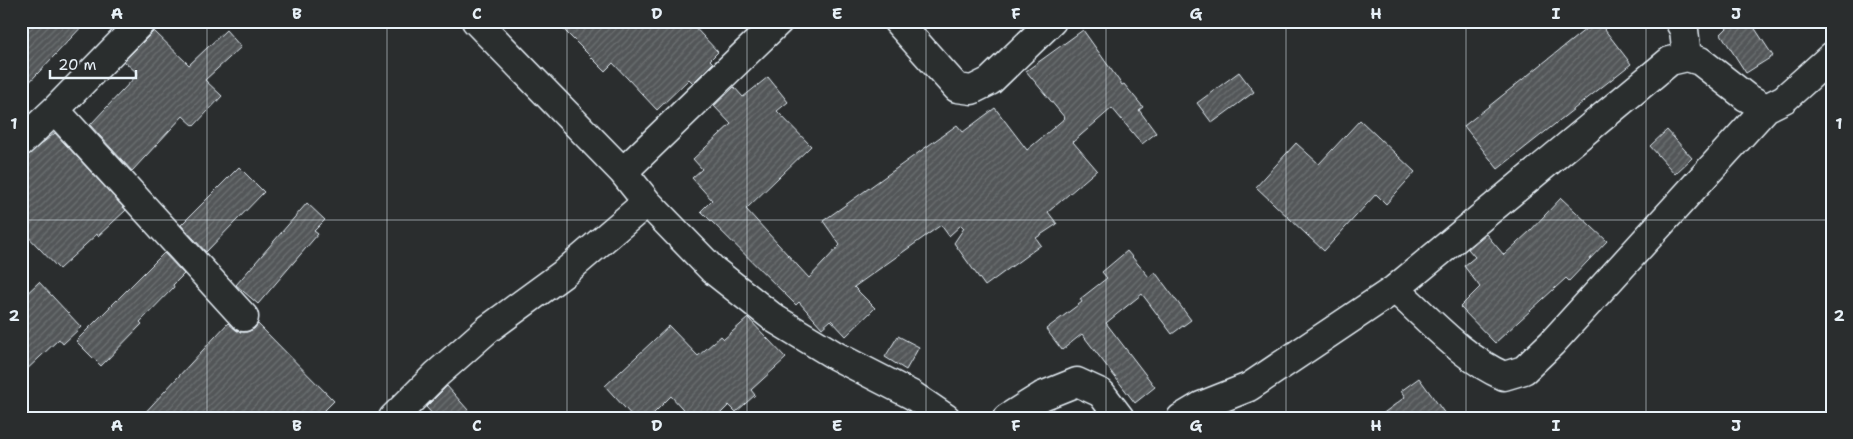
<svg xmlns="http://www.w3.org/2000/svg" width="1853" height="439" font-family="'Shantell Sans',sans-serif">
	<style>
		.building { fill: url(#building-hatch); stroke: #e8f1f8 }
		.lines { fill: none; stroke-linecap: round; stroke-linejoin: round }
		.minor-casing { stroke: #e8f1f8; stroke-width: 31 }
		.minor { stroke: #2a2d2e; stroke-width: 28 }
		.grid { fill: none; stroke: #e8f1f8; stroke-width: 1; stroke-opacity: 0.55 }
		.neatline { fill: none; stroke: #e8f1f8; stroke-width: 2 }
		.grid-label { font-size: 16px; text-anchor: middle; font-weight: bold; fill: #e8f1f8 }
	</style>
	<defs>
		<pattern id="building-hatch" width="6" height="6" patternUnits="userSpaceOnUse" patternTransform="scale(1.25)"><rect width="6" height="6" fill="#535759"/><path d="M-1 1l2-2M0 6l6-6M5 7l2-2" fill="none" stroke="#6c7072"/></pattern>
	</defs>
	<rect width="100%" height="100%" fill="#2a2d2e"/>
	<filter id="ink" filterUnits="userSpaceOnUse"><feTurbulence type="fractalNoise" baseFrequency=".02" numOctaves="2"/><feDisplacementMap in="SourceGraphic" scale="10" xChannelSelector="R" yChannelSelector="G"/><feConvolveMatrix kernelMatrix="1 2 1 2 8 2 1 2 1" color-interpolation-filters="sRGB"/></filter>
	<g filter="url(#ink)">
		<path class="building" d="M21,21h66l-66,70z
			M555,21h134l29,31 -8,8 3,3 -20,20 -4,-4 -32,31 -44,-47 -8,8z
			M1596,21h2l33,43 -133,105 -34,-43z
			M1734,21h16l23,35 -27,17 -25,-39z
			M226,30l15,17 -36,33 17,16 -28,30 -11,-10 -51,55 -42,-46 48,-51 -14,-13 30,-30 35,34z
			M1083,30l39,55 2,-1 19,23 -4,3 17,23 -14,11 -30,-36 -39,34 24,28 -49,42 9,12 -21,14 5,7 -56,41 -31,-43 10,-15 -3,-3 -12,11 -8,-11 -87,62 21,21 -29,28 -15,-16 -9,8 -23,-26 -3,3 -95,-94 11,-11 -20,-22 10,-9 -9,-10 38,-35 -17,-18 20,-19 9,10 25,-20 20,25 -11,9 34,35 -65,63 63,69 31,-33 -17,-24 134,-96 6,7 32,-24 32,42 38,-32 -39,-47z
			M1239,72l15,20 -42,31 -15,-20z
			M1360,120l55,52 -29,32 -10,-10 -52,57 -68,-64 40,-44 23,21z
			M1667,130l25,28 -17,16 -25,-28z
			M55,133l71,77 -28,26 -1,-2 -38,35 -38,-40v-69z
			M239,167l25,25 -58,60 -25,-27z
			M1561,198l46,43 -38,40 -3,-3 -71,65 -35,-36 20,-20 -16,-21 11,-9 -7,-8 18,-15 18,21 26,-24z
			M307,203l18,17 -11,11 4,3 -60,70 -22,-19z
			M1127,251l22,26 6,-5 36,48 -19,14 -30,-40 -36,29 49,64 -20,16 -53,-69 -20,16 -16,-21 36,-27 -2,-3 27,-21 -5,-6z
			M164,253l20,21 -11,11 1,2 -34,35 2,2 -41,42 -25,-25z
			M39,282l42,45 -18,17 -4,-5 -38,36v-76z
			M748,318l38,40 -35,32 4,5 -19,17 -7,-7 -13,13h-25l-20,-22 -22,22h-15l-29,-32 64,-60 29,30 23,-20 3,3z
			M228,323l11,9h8l7,-3 4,-5 76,77 -17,17h-177z
			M898,336l21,11 -13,23 -21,-13z
			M1419,378l29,40h-71l28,-21 -4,-6z
			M447,386l28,32h-39l-10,-11z"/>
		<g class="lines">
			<defs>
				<path id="minor" d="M476,21l147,151 24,30 66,68 62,49 61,37 76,39 34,23
					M897,21l60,67 15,2 18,-9 62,-60
					M1679,21l5,9 3,27
					M55,110l189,207
					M21,142l34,-32 87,-89
					M623,172l156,-151
					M1395,289c34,30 67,69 109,87l20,-6 28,-27 214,-235
					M393,418l44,-44 51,-45 75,-55 84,-72
					M1007,418l35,-22 35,-14 24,11 19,25
					M1181,418l20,-12 48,-19 146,-98 275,-228 17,-4 13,4 46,36 20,11 18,-9 48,-43"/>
			</defs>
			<use href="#minor" class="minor-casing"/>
			<use href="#minor" class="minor"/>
		</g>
	</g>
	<path class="grid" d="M207,21v397M387,21v397M567,21v397M747,21v397M926,21v397M1106,21v397M1286,21v397M1466,21v397M1646,21v397M21,220h1811"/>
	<rect width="1853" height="439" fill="none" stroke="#2a2d2e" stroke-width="55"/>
	<path d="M50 70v8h86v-8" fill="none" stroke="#e8f1f8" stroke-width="2.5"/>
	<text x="58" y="70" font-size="15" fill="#e8f1f8" stroke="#2a2d2e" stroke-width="4" paint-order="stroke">20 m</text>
	<rect x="28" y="28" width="1798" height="384" class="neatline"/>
	<g class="grid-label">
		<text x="117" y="19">A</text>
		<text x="297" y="19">B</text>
		<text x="477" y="19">C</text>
		<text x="657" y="19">D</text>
		<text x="837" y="19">E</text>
		<text x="1016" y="19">F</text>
		<text x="1196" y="19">G</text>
		<text x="1376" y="19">H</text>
		<text x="1556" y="19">I</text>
		<text x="1736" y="19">J</text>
		<text x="14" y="129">1</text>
		<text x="1839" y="129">1</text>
		<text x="14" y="321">2</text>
		<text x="1839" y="321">2</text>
		<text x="117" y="431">A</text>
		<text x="297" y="431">B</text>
		<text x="477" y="431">C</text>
		<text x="657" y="431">D</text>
		<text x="837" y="431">E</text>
		<text x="1016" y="431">F</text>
		<text x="1196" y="431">G</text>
		<text x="1376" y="431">H</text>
		<text x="1556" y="431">I</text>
		<text x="1736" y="431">J</text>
	</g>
</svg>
